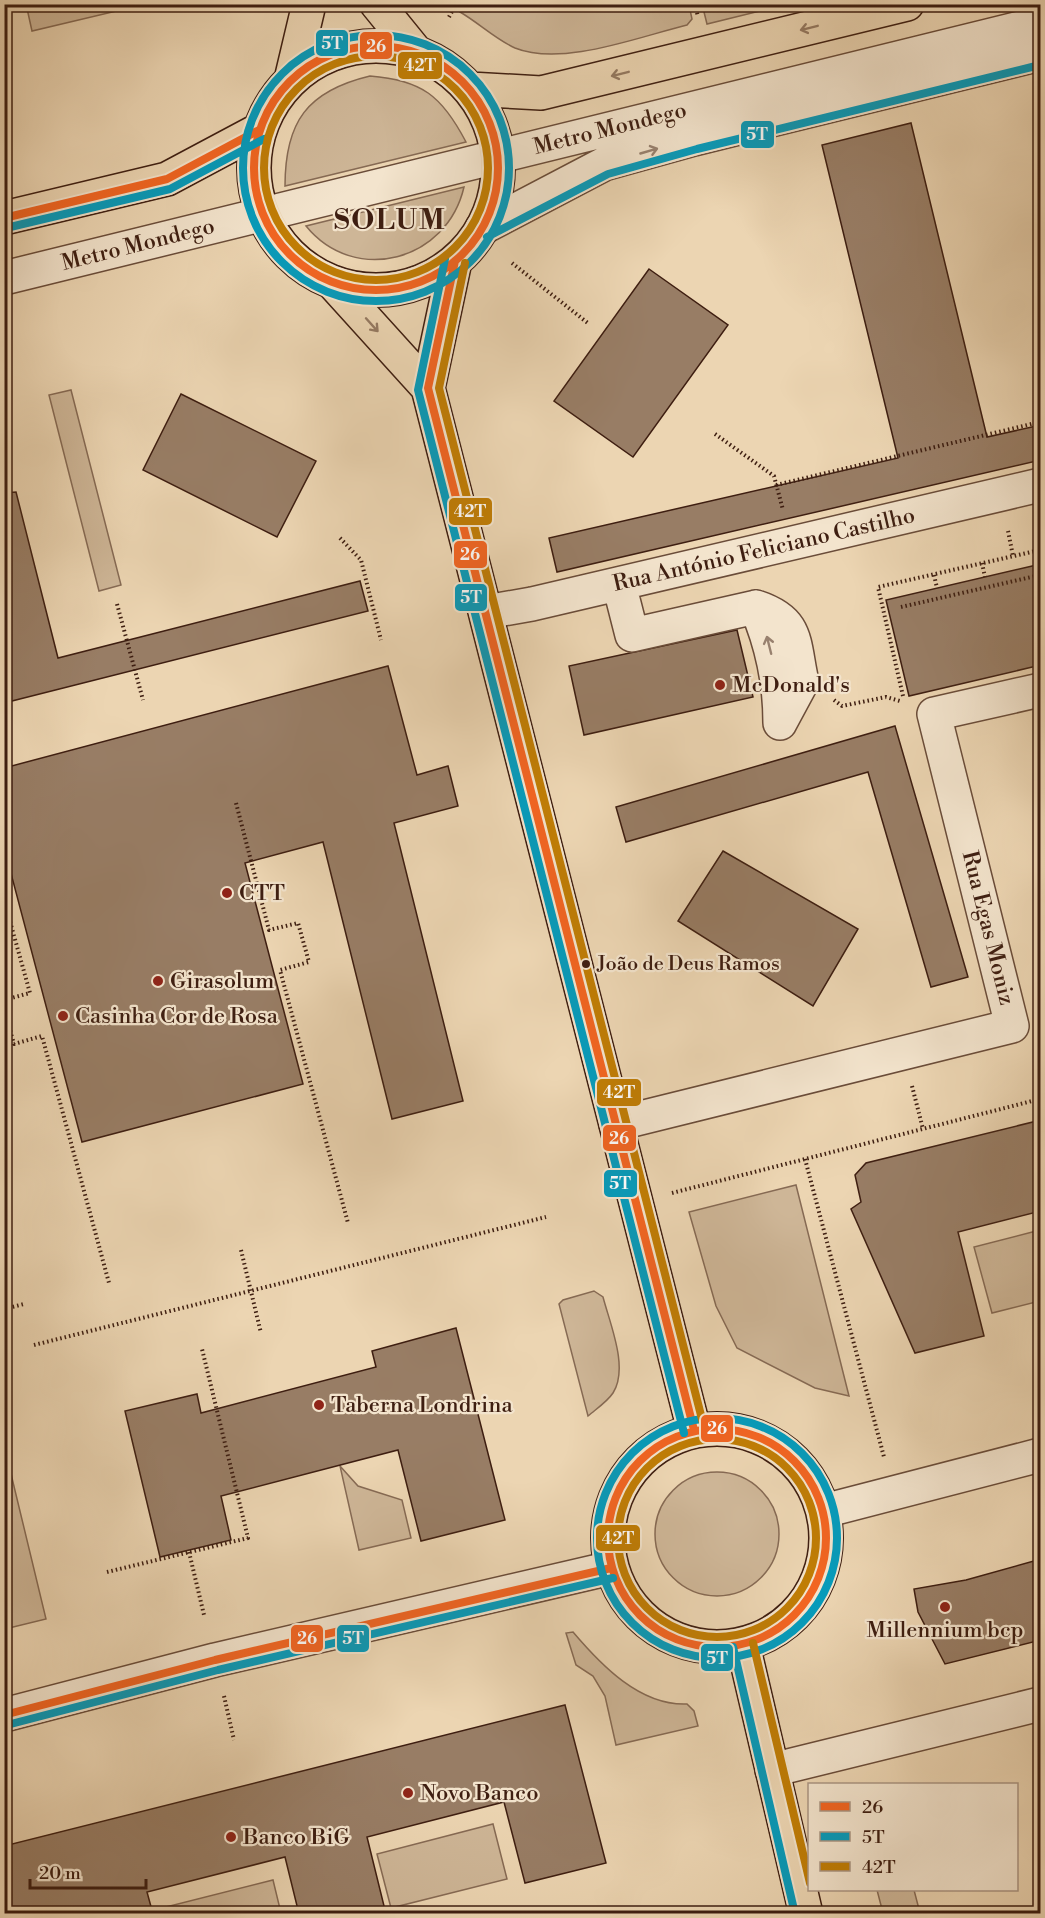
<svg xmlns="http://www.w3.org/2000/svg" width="1045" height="1918" font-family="'Libre Bodoni',serif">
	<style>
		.green { fill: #ceb697; stroke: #866a54; stroke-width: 1.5 }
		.building { fill: #987d65; stroke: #3e1e11; stroke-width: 1.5 }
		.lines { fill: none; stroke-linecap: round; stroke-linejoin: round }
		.minor-casing { stroke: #6a4c39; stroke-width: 36 }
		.major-casing { stroke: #3e1e11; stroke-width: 36 }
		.path { stroke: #3e1e11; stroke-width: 4; stroke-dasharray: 1.5 3; stroke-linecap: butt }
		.minor { stroke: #f3e4cd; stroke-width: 33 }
		.major { stroke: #ecd5b2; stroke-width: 33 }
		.bus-1-casing { stroke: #f3e4cd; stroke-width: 12 }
		.bus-2-casing { stroke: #f3e4cd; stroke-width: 12 }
		.bus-3-casing { stroke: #f3e4cd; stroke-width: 12 }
		.bus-1 { stroke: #f26522; stroke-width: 8 }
		.bus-2 { stroke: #069bbb; stroke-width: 8 }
		.bus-3 { stroke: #c07d05; stroke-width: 8 }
		.oneway { stroke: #957a62 }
		.oneway2 { stroke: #98816f }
		.poi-dot { fill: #8f2418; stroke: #f3e4cd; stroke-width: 2 }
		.bus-dot { fill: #3e1e11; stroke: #f3e4cd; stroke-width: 2 }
		.labels { text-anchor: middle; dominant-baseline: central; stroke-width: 4.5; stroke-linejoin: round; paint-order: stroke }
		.bus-label { font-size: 20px; fill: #3e1e11; stroke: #f3e4cd; text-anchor: start }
		.street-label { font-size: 22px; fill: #3e1e11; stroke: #f3e4cd }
		.poi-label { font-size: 22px; fill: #3e1e11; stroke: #f3e4cd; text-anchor: start }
		.district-label { font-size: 28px; font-weight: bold; letter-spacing: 1.5px; fill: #3e1e11; stroke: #f3e4cd }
		.line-badge { stroke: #f3e4cd; stroke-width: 2 }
		.badge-label { font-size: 16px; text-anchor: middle; font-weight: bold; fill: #fff }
	</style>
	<rect width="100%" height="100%" fill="#ecd5b2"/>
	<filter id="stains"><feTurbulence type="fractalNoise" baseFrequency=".00333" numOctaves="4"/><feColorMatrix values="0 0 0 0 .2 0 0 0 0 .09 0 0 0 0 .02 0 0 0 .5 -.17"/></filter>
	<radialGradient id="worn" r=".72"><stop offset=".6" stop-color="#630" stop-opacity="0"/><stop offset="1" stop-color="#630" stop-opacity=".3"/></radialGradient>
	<path class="green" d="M26,4h116v1l-110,26z
		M702,4h82v1l-77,19z
		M464,5h225l3,14 -5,6c-49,12 -125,42 -172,23 -20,-9 -36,-25 -55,-36z
		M370,76c52,4 72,20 96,66l-181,44c0,-64 22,-95 85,-110z
		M464,187c-17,74 -109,99 -158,39z
		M71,390l50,195 -22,6 -50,-196z
		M796,1185l53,211 -34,-8 -78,-40 -21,-42 -27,-94z
		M1040,1230v71l-48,12 -18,-66z
		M594,1291l9,6c7,27 26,71 10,96 -6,9 -17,16 -25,23l-29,-112 4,-4z
		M5,1449l41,170 -41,10h-1z
		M340,1466l18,20 44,14 9,38 -52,12z
		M655 1534a62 62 0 1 1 124 0a62 62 0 1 1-124 0Z
		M573,1632c28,33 67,74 114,72l7,7 4,15 -82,19 -11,-49 -12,-20 -17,-11 -10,-32z
		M493,1824l14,55 -116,29 -14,-54z
		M273,1880l8,33h-126l-1,-3z
		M877,1890h37l6,23h-37z"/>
	<path class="building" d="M911,123l76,314 54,-12v35l-484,112 -8,-34 349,-80 -76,-313z
		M649,269l79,56 -95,132 -79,-56z
		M181,394l135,67 -39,76 -134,-67z
		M16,492l42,166 302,-77 8,30 -364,92v-210z
		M1041,564v101l-132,31 -23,-96z
		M737,630l16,67 -169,38 -15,-69z
		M388,666l29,109 31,-9 10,40 -64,17 69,278 -71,18 -69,-277 -78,21 58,221 -221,58 -78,-295v-79z
		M895,726l73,251 -37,10 -63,-215 -242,70 -10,-35z
		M723,851l135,78 -45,77 -135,-85z
		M1041,1120v91l-83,21 26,104 -69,17 -64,-144 10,-7 -6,-27 11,-12z
		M456,1328l49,192 -84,21 -23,-91 -177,46 10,44 -71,17 -35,-146 72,-17 4,19 175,-46 -4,-16z
		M1041,1559v81l-96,24 -27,-52 -4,-23 52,-9z
		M565,1705l41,158 -81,20 -21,-81 -137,35 19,77h-87l-14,-57 -138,35 6,22h-149v-68z"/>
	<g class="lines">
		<defs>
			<path id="minor" d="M482,228l122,-64 90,-25 346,-85
				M4,278l1036,-255
				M619,584l13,51 124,-28c16,37 24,76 24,116
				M756,607c43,14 37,35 46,75l-21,39
				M486,612l46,-8 508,-119
				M616,1124l396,-98 -78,-312 106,-24
				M824,1511l216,-56
				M4,1715l211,-55 396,-92
				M772,1770l268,-66"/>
			<path id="major" d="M377,4l39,48
				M254 168a122 122 0 1 1 244 0a122 122 0 1 1-244 0Z
				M291,80l18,-76
				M470,89l71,4 366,-89
				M4,218l163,-39 92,-49
				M455,261l-27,127 266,1042
				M332,282l96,106
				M608 1538a109 109 0 1 1 218 0a109 109 0 1 1-218 0Z
				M743,1645l63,269"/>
		</defs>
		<use href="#minor" class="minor-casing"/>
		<use href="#major" class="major-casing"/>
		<path class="path" d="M695,4l3,13
			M449,17l7,-13
			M512,263l77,61
			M715,434l59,42 9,34
			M776,485l264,-63
			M1008,531l5,25
			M340,538l21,22 20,80
			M982,563l3,14
			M934,575l3,13
			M117,604l26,96
			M901,607l139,-32
			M903,696l-25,-109 162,-37
			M834,700l8,6 44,-9 14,4
			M236,803l33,127 29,-7 11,39 -29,8 68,253
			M4,900l26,93 -26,7
			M4,1009l10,35 28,-8 67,247
			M912,1086l11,43
			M805,1159l79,298
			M672,1193l368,-94
			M241,1250l20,83
			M4,1309l20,-5
			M34,1345l512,-128
			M189,1552l15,63
			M107,1572l141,-34 -46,-189
			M224,1696l10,44"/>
		<use href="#minor" class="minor"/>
		<use href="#major" class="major"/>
		<defs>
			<path id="bus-1" d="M254 168a122 122 0 1 1 244 0a122 122 0 1 1-244 0Z
				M4,218l163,-39 92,-49
				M455,261l-27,127 266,1042
				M608 1538a109 109 0 1 1 218 0a109 109 0 1 1-218 0Z
				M4,1715l211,-55 396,-92"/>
			<path id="bus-2" d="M243 168a133 133 0 1 1 266 0a133 133 0 1 1-266 0Z
				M6,228l164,-39 94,-50
				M487,237l121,-63 89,-25 343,-84
				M445,259l-27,131 266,1043
				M597 1538a120 120 0 1 1 240 0a120 120 0 1 1-240 0Z
				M733,1647l62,267
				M7,1725l211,-55 395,-92"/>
			<path id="bus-3" d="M264 168a112 112 0 1 1 224 0a112 112 0 1 1-224 0Z
				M465,263l-26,125 265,1039
				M618 1538a99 99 0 1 1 198 0a99 99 0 1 1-198 0Z
				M753,1643l57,240"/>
		</defs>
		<use href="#bus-1" class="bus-1-casing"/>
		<use href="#bus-2" class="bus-2-casing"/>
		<use href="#bus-3" class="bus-3-casing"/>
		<use href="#bus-1" class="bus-1"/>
		<use href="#bus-2" class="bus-2"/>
		<use href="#bus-3" class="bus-3"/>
	</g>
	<defs><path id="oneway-shaft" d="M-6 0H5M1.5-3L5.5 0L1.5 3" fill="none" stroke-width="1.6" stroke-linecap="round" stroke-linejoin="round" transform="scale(1.5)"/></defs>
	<g class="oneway">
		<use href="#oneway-shaft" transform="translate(809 28) rotate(166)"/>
		<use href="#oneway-shaft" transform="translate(620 74) rotate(166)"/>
		<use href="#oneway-shaft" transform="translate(372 325) rotate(48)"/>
	</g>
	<g class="oneway2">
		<use href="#oneway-shaft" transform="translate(649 151) rotate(-16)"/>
		<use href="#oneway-shaft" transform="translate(769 645) rotate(-104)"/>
	</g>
	<g class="poi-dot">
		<circle cx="720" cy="685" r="6"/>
		<circle cx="227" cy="893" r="6"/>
		<circle cx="158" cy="981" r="6"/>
		<circle cx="63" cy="1016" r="6"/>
		<circle cx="319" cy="1405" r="6"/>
		<circle cx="945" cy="1607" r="6"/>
		<circle cx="408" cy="1793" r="6"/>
		<circle cx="231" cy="1837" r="6"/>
	</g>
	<circle class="bus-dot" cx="586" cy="964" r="5"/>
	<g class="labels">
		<g class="bus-label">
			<text x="597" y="964">João de Deus Ramos</text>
		</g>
		<g class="street-label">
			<text transform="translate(610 129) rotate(-14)">Metro Mondego</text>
			<text transform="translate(138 245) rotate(-14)">Metro Mondego</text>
			<text transform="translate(764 550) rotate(-13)">Rua António Feliciano Castilho</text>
			<text transform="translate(988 928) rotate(76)">Rua Egas Moniz</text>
		</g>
		<g class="poi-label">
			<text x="732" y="685">McDonald's</text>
			<text x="239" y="893">CTT</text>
			<text x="170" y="981">Girasolum</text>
			<text x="75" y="1016">Casinha Cor de Rosa</text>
			<text x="331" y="1405">Taberna Londrina</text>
			<text x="945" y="1630" text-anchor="middle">Millennium bcp</text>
			<text x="420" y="1793">Novo Banco</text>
			<text x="243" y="1837">Banco BiG</text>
		</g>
		<g class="district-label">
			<text x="390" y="220">SOLUM</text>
		</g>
	</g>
	<g class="line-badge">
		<rect x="315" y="29" width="34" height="28" rx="6" fill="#069bbb"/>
		<rect x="359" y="31" width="34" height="29" rx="6" fill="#f26522"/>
		<rect x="397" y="51" width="46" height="29" rx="6" fill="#c07d05"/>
		<rect x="740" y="120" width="35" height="29" rx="6" fill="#069bbb"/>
		<rect x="448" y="497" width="45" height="29" rx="6" fill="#c07d05"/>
		<rect x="453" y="540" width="35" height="29" rx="6" fill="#f26522"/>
		<rect x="454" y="583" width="34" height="29" rx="6" fill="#069bbb"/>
		<rect x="596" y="1078" width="46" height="29" rx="6" fill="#c07d05"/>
		<rect x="602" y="1124" width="35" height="28" rx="6" fill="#f26522"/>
		<rect x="603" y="1169" width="35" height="29" rx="6" fill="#069bbb"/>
		<rect x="700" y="1414" width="34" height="29" rx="6" fill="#f26522"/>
		<rect x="595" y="1524" width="46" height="28" rx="6" fill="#c07d05"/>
		<rect x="336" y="1624" width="34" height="29" rx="6" fill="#069bbb"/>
		<rect x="290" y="1624" width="34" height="29" rx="6" fill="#f26522"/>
		<rect x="700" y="1643" width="34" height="29" rx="6" fill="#069bbb"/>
	</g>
	<g class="badge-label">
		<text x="332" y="49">5T</text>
		<text x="376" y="52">26</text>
		<text x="420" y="71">42T</text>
		<text x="757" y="140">5T</text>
		<text x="470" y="517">42T</text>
		<text x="470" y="560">26</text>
		<text x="471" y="603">5T</text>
		<text x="619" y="1098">42T</text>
		<text x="619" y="1144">26</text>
		<text x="620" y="1189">5T</text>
		<text x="717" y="1434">26</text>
		<text x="618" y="1544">42T</text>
		<text x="353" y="1644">5T</text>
		<text x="307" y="1644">26</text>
		<text x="717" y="1664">5T</text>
	</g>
	<rect width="1045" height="1918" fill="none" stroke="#ecd5b2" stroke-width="24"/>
	<rect x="6" y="6" width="1033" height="1906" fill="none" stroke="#3e1e11" stroke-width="3"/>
	<rect x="12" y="12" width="1021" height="1894" fill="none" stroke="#3e1e11" stroke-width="1.5"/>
	<rect x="808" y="1783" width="210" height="108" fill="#f3e4cd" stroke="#ab9582" stroke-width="1.5"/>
	<rect x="820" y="1802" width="30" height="9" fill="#f26522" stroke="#ab9582" stroke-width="1.5"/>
	<text x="862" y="1813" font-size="18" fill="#3e1e11">26</text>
	<rect x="820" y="1832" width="30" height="9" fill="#069bbb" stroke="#ab9582" stroke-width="1.5"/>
	<text x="862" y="1843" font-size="18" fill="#3e1e11">5T</text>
	<rect x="820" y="1862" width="30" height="9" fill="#c07d05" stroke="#ab9582" stroke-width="1.5"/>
	<text x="862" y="1873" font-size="18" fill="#3e1e11">42T</text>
	<path d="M30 1879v9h116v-9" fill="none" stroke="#3e1e11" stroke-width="3"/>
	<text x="39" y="1879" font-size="18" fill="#3e1e11" stroke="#f3e4cd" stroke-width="4.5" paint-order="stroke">20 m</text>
	<rect width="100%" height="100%" filter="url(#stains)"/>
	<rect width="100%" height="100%" fill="url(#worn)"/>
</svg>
